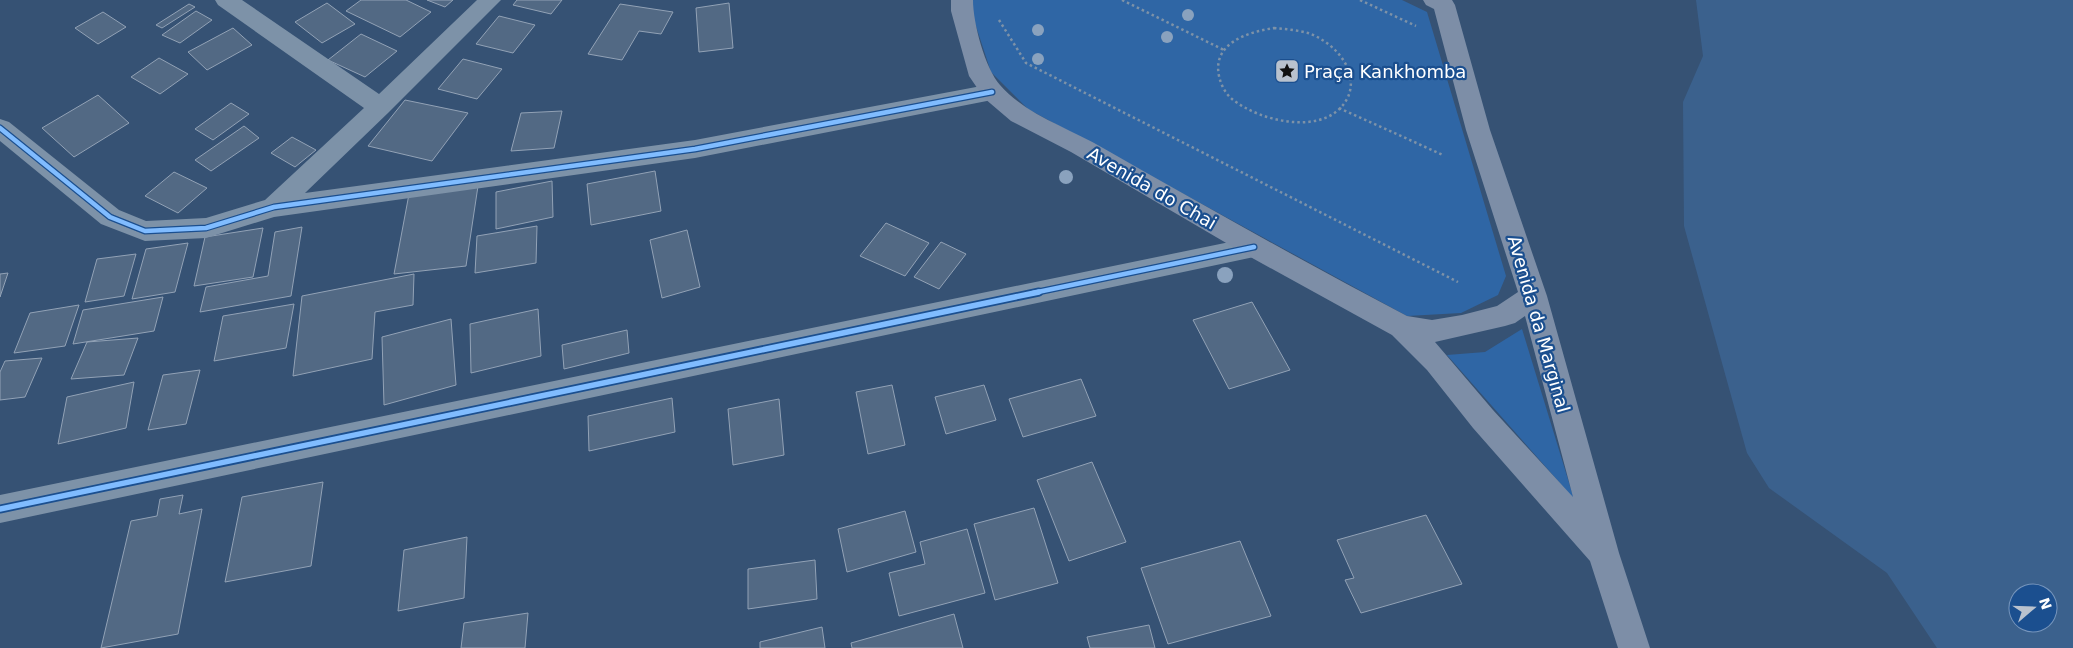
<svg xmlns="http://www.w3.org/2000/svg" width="2073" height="648" font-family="'DejaVu Sans',sans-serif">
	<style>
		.green { fill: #2f66a5 }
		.water { fill: #3b618d; fill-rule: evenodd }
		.building { fill: #526984; stroke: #92a2b6 }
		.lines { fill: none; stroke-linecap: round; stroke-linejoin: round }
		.path { stroke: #7d92a8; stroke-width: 2.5; stroke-dasharray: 2.5 3; stroke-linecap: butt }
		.minor { fill: #7d92a8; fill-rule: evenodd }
		.major { fill: #7d8ea7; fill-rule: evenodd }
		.cycleway-far1-casing { stroke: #1b4f8f; stroke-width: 7 }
		.cycleway-casing { stroke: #1b4f8f; stroke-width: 9 }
		.cycleway-far1 { stroke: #80bcff; stroke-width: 4.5 }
		.cycleway { stroke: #80bcff; stroke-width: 5.5 }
		.tree { fill: #8aa2be }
		.labels { text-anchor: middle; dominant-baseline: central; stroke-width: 4.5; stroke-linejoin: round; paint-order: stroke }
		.poi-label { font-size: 18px; fill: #fff; stroke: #1b4f8f; text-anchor: start }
		.street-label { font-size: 18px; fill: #fff; stroke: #1b4f8f }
	</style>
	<rect width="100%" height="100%" fill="#365274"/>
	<path class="green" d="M972,0h430l25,12 79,264 -8,19 -37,18 -54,3 -379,-207 -37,-37 -19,-58z
		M1522,329l52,170 -127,-144 38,-3z"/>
	<path class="water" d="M1696,0h377v648h-136l-50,-75 -118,-85 -22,-35 -63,-227 -1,-124 20,-46zM2018,593h30v30h-30z"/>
	<path class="building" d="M361,0h45l25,12 -31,25 -54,-26z
		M427,0h26l-8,7z
		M517,0h45l-11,14 -38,-9z
		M327,3l28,21 -33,19 -27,-21z
		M729,3l4,45 -34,4 -3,-44z
		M189,4l6,3 -33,21 -6,-3z
		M620,4l53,8 -12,22 -22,-3 -17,29 -34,-6z
		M196,11l16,9 -32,23 -18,-8z
		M103,12l23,15 -28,17 -23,-16z
		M499,16l36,9 -22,28 -37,-9z
		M233,28l19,17 -45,25 -19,-18z
		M361,34l36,17 -32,26 -37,-17z
		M159,58l29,16 -28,20 -29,-17z
		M463,59l39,10 -25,30 -39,-10z
		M98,95l31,28 -55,34 -32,-29z
		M405,100l63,13 -36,48 -64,-15z
		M231,103l18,11 -36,26 -18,-11z
		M562,111l-8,37 -43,3 10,-38z
		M244,126l15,12 -48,33 -16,-11z
		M292,137l24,13 -21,17 -24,-14z
		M655,171l6,40 -70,14 -4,-41z
		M174,172l33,16 -29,25 -33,-17z
		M552,181l1,36 -57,12v-37z
		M478,186l-12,80 -72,8 15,-80z
		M886,223l43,20 -24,33 -45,-20z
		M537,226l-1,37 -61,10 2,-37z
		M302,227l-11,69 -91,16 6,-25 62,-11 7,-44z
		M263,228l-10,49 -59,9 11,-49z
		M687,230l13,57 -38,11 -12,-58z
		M941,242l25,12 -27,35 -25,-12z
		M188,243l-13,49 -43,7 14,-50z
		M136,254l-12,42 -39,6 12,-43z
		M8,273l-8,24v-23z
		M414,274l-1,31 -38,7 -3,47 -79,17 9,-80z
		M163,297l-9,34 -81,13 10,-34z
		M1252,302l38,68 -61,19 -36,-69z
		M294,304l-8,44 -72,13 9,-45z
		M79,305l-14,41 -51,7 16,-40z
		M538,309l3,47 -70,17 -1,-49z
		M451,319l5,66 -72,20 -2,-68z
		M627,330l2,23 -65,16 -2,-24z
		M138,338l-14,37 -53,4 16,-37z
		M42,358l-17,39 -25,3v-28l5,-11z
		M200,370l-14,54 -38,6 15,-55z
		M1081,379l15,37 -73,21 -14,-38z
		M134,382l-8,46 -68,16 9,-47z
		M892,385l13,60 -37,9 -12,-62z
		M984,385l12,35 -50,14 -11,-37z
		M672,398l3,34 -86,19 -1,-35z
		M779,399l5,56 -51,10 -5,-56z
		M1092,462l34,80 -57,19 -32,-81z
		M323,482l-12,84 -86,16 17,-85z
		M183,495l-4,19 23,-5 -24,125 -77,14 30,-127 26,-5 3,-17z
		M1034,508l24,75 -63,17 -21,-76z
		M905,511l11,41 -69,20 -9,-43z
		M1426,515l36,69 -101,29 -16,-33 9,-2 -17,-38z
		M967,529l18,64 -86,23 -10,-43 36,-9 -5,-22z
		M467,537l-3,61 -66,13 6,-61z
		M1240,541l31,75 -103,28 -27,-76z
		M815,560l2,39 -69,10v-40z
		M528,613l-3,35h-64l3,-25z
		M954,614l9,34h-111l-1,-5z
		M1149,625l6,23h-65l-3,-11z
		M822,627l3,21h-65v-6z"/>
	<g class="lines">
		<path class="path" d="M1122,0l102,50
			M1360,0l56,26
			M999,20l27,43 432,219
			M1274,28c11,1 23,2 34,5 24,8 52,36 40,64 -20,41 -88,25 -116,2 -7,-6 -11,-14 -13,-23 -7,-33 29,-44 55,-48z
			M1339,108l104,47"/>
		<path class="minor" d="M215,0h27l137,94 98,-94h24l-113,113 -83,80 390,-53 297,-56 8,2 4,6 -4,6 -8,2 -297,58 -421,59 -68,21 -61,3 -44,-17 -101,-83v-22l9,3 110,88 27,11 60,-3 59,-18 99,-92 -146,-103z
			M1254,237l9,3 4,7 -4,7 -9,3 -1254,266v-28z"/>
		<path class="major" d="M951,0h22c0,23 12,68 27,85 26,30 69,43 103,63 100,57 201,114 304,168l25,4 30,-5 35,-9 21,-14 -52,-162 -32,-121 -8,-4 -3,-5h29l3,5 35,125 57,166 72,257 31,95h-32l-28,-87 -117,-133 -46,-58 -35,-35 -147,-81 -174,-102 -60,-31 -27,-23 -15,-22 -18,-65zM1525,316l48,181 -80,-87 -58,-68 70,-16 10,-3z"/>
		<defs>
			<path id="cycleway-far1" d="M0,128l110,89 35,14 61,-3 68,-21 421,-58 297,-57
				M1033,293l221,-46"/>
			<path id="cycleway" d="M0,509l1039,-217"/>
		</defs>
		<use href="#cycleway-far1" class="cycleway-far1-casing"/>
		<use href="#cycleway" class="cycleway-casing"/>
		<use href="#cycleway-far1" class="cycleway-far1"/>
		<use href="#cycleway" class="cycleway"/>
	</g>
	<g class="tree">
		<circle cx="1188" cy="15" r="6"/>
		<circle cx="1038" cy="30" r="6"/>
		<circle cx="1167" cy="37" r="6"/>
		<circle cx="1038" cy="59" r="6"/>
		<circle cx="1066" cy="177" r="7"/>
		<circle cx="1225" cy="275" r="8"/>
	</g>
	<defs>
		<symbol id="sight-square" viewBox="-11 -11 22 22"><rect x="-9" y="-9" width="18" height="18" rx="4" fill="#b9c2ce" stroke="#1b4f8f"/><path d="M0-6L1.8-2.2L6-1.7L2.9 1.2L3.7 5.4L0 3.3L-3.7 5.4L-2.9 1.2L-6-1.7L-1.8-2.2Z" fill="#111"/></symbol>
	</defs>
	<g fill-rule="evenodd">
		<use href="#sight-square" x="1273" y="57" width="28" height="28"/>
	</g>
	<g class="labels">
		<g class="poi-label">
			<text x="1304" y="71">Praça Kankhomba</text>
		</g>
		<g class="street-label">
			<text transform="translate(1152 188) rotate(30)">Avenida do Chai</text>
			<text transform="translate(1539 324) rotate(74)">Avenida da Marginal</text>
		</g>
	</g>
	<g transform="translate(2033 608) rotate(71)"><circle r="24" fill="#1b4f8f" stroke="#7695bc"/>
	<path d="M0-4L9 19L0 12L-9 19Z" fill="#b9c2ce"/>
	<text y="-8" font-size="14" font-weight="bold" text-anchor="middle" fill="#ffffff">N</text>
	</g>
</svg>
